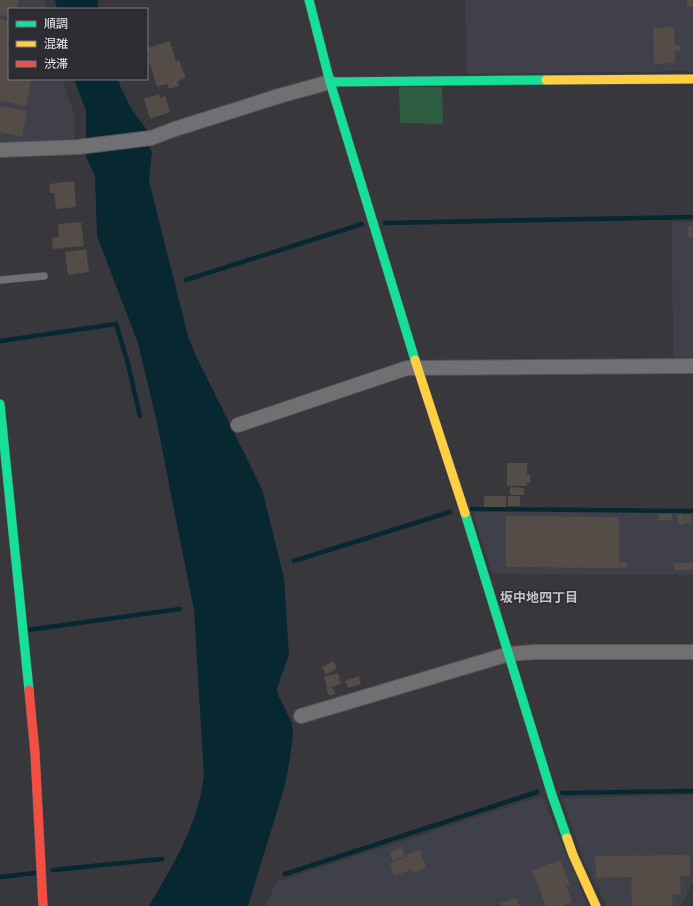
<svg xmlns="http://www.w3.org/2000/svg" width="693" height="906" font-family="'Nunito Sans','Noto Sans JP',sans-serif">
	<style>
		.built { fill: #40404b }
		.green { fill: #2e5c41 }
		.water { fill: #082831 }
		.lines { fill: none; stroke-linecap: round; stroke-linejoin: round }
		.stream { stroke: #082831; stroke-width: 4.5 }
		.building { fill: #544c46 }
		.lane-casing { stroke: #555558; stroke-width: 8 }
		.street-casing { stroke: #555558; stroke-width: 16 }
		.fast-casing { stroke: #555558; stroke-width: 10 }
		.slow-casing { stroke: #555558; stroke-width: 10 }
		.jam-casing { stroke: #555558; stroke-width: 10 }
		.lane { stroke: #707072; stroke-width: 7 }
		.street { stroke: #707072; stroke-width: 14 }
		.fast { stroke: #16e098; stroke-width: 9 }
		.slow { stroke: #ffcf43; stroke-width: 9 }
		.jam { stroke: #f24e42; stroke-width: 9 }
		.labels { text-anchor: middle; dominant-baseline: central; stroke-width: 3; stroke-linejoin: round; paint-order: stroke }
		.neighbourhood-label { font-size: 13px; font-weight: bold; fill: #c2c3cb; stroke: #2c2c32 }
	</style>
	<rect width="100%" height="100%" fill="#37373c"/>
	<path class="built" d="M0,0h44l2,9h-37v70h53l12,35v25l-74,3z
		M465,0h228v71l-226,3z
		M672,222h21v139h-20z
		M472,509l221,2v64l-201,-1z
		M693,795v87l-11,24h-75l-22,-42 -23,-66z
		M542,796l46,110h-322l10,-24z"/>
	<path class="green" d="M399,87h43l1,37 -43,-1z"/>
	<path class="water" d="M55,0h43v9h-41z
		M74,79h44l3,9 11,22 15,20 1,15 4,7 -3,29 39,155 9,22 65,131 22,89 5,77 -12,33 1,7 14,28 1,12 -3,23 -5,27 -37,121h-99c24,-41 49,-81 55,-130l-10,-166 -37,-187 -19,-80 -41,-107 -2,-60 -9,-19v-46z"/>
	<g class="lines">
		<path class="stream" d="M385,223l308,-6
			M186,280l176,-56
			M0,341l116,-17 11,36 13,56
			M472,509l221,2
			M294,561l156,-49
			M28,630l152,-21
			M562,793l131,-2
			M53,870l109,-11
			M285,874l252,-82
			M0,877l35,-4"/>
	</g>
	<path class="building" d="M0,0h19l-2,9h-8v7l-9,-1z
		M687,0h6v7h-6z
		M0,19l9,2v58h22l-5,27 -26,-5z
		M674,27l1,18h5v6h-5v12l-21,1 -1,-36z
		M170,41l6,20 3,-1 7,18 -8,3 1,5 -10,3 -2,-5 -10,3 -9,-29 2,-1 -3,-9z
		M159,94l1,4 5,-2 5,16 -20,7 -6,-20z
		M0,106l27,5 -5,26 -22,-5z
		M74,181l2,26 -20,2 -2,-16h-4l-1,-9z
		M81,222l3,24 -31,3 -1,-11 7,-1 -1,-13z
		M688,226h5v11h-5z
		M86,249l3,23 -21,3 -3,-23z
		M507,463h20v12h3v8h-3v3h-20z
		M510,487l14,1v7h-14z
		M484,496h22v11h-22z
		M508,496h12v10h-12z
		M658,514h14v6h-14z
		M678,514h6v10h-6z
		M685,515h6v8h-6z
		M506,516l113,1v51l-113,-1z
		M620,562h7v6h-7z
		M674,563h19v7h-19z
		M333,661l4,7 -11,7 -4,-8z
		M338,673l3,11 -14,4 -3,-11z
		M359,676l2,8 -13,4 -3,-7z
		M333,687l2,7 -6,2 -3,-7z
		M402,848l3,8 -12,5 -3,-9z
		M420,850l6,18 -14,5 -1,-3 -17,6 -4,-13 17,-6 -1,-2z
		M690,855v21h-10l1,18h-9l1,12h-41l-1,-29 -35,1 -1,-22z
		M560,860l10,25 -4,1 6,16 -10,4h-16l-14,-36z
		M516,898l3,8h-17l-1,-3z"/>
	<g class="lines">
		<defs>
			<path id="lane" d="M0,280l44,-4"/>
			<path id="street" d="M0,150l78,-3 73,-9 24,-9 104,-33 51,-14
				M238,425l169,-57 286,-2
				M301,716l208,-62 26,-2h158"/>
			<path id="fast" d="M309,0l21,82 85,278
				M330,82l216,-2
				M0,404l29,286
				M465,513l87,282 15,43"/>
			<path id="slow" d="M546,80l147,-1
				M415,360l50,153
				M567,838l6,17 23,51"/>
			<path id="jam" d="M29,690l6,63 8,153"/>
		</defs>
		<use href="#lane" class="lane-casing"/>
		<use href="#street" class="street-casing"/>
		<use href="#fast" class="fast-casing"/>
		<use href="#slow" class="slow-casing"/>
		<use href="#jam" class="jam-casing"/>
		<use href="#lane" class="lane"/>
		<use href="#street" class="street"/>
		<use href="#fast" class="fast"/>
		<use href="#slow" class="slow"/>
		<use href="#jam" class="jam"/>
	</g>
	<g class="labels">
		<g class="neighbourhood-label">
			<text x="539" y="598">坂中地四丁目</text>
		</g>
	</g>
	<rect x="8" y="8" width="140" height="72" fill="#2c2c32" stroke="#79797e"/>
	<rect x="16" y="21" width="20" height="6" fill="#16e098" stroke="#79797e"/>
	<text x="44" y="28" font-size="12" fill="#ececf0">順調</text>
	<rect x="16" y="41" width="20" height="6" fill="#ffcf43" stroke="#79797e"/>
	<text x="44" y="48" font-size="12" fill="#ececf0">混雑</text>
	<rect x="16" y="61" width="20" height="6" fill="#f24e42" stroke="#79797e"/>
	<text x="44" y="68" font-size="12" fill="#ececf0">渋滞</text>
</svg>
